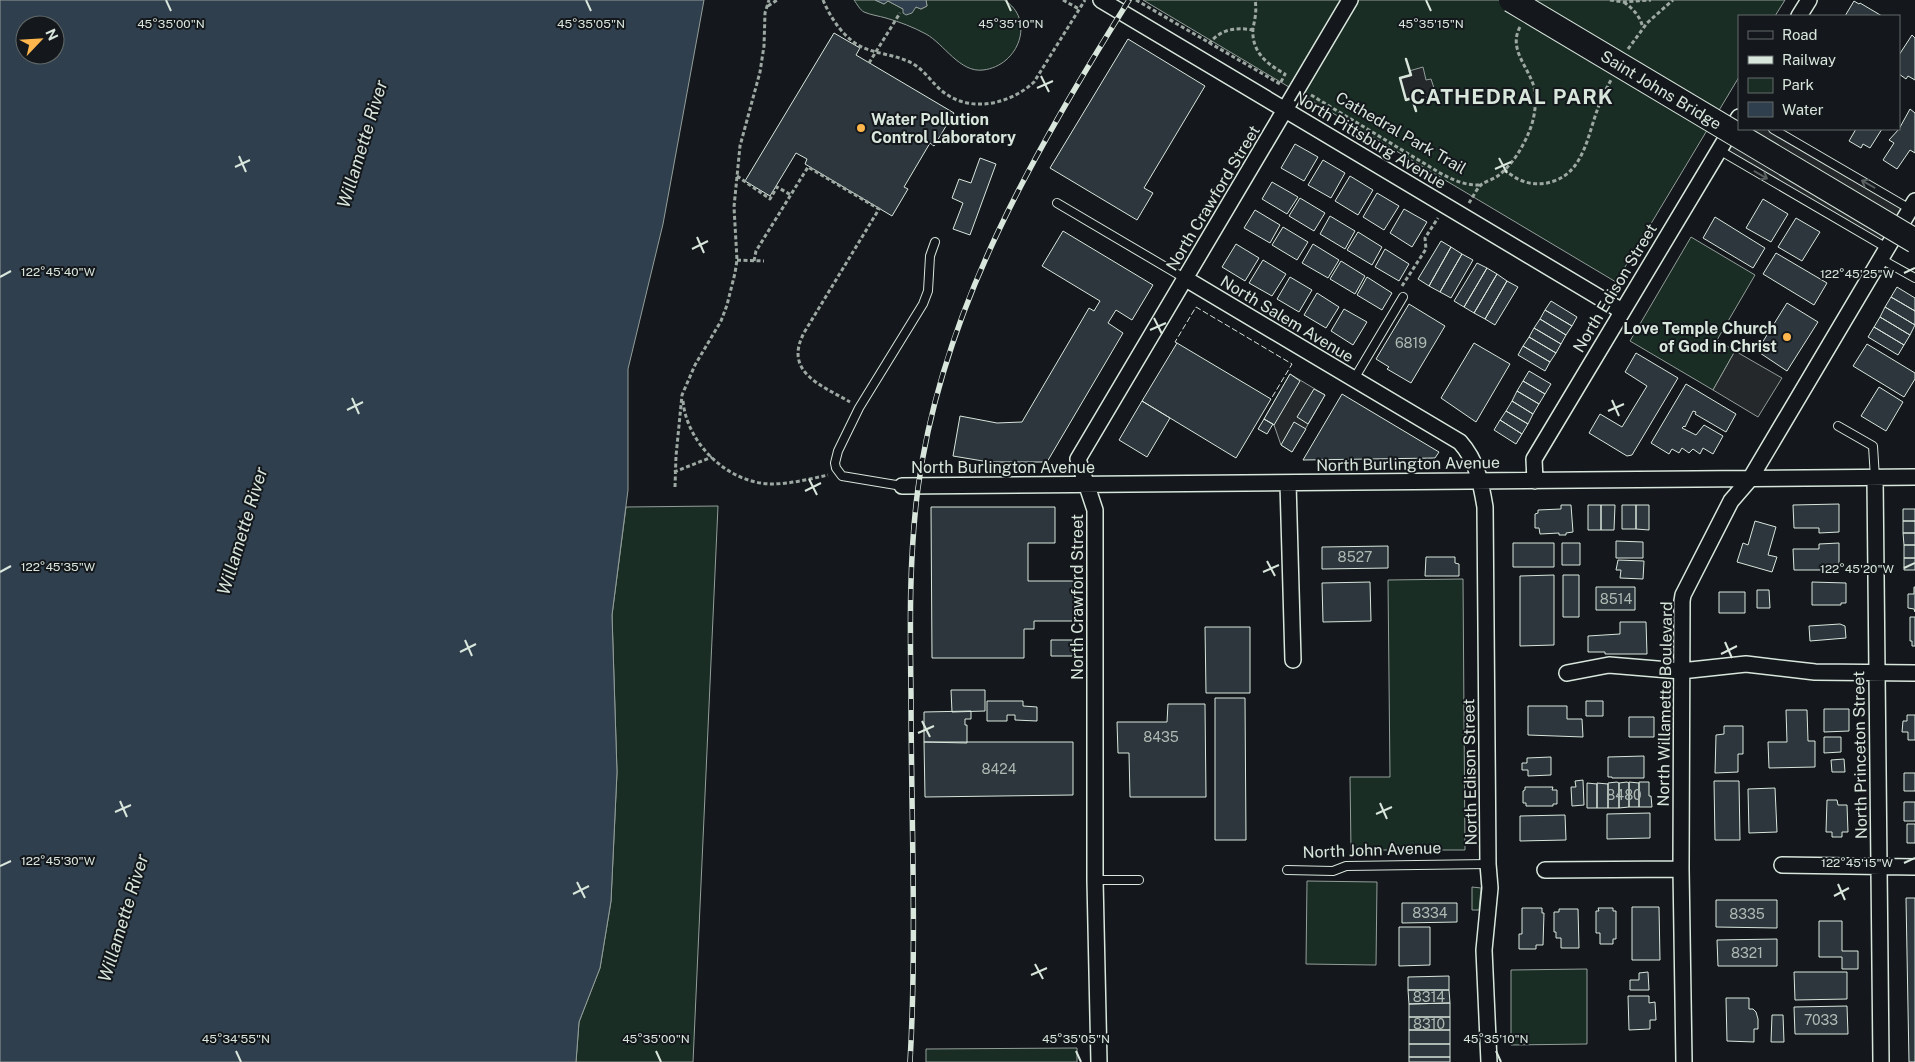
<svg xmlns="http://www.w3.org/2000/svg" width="1915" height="1062" font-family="'Public Sans',sans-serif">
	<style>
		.green { fill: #1a2d24; stroke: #939e99 }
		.parking { fill: #24282b; stroke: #939e99 }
		.water { fill: #2f3f4d; stroke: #939e99; fill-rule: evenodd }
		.building { fill: #2c363c; stroke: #d8e6dc }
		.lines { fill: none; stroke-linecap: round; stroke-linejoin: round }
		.lane-casing { stroke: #d8e6dc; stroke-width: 10 }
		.street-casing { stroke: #d8e6dc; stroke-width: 18 }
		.path { stroke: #9da8a2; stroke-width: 3; stroke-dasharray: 4 2.5; stroke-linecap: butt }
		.lane { stroke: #14181c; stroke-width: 8 }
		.street { stroke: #14181c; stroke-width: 15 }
		.rail-casing { stroke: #d8e6dc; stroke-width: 5.5 }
		.rail { stroke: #14181c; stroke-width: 4; stroke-dasharray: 11; stroke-linecap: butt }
		.primary-bridge-casing { stroke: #d8e6dc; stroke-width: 26; stroke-linecap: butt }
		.primary-bridge { stroke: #14181c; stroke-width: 24 }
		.fence { stroke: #d8e6dc; stroke-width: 1; stroke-dasharray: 6 2.5; stroke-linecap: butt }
		.wall { stroke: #d8e6dc; stroke-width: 2.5 }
		.oneway { stroke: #59605f }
		.ticks { fill: none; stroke: #d8e6dc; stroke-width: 2 }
		.poi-dot { fill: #ffb74d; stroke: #14181c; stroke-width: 2 }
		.labels { text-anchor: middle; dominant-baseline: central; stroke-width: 4; stroke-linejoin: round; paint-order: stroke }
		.number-label { font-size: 14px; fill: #adbab4 }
		.street-label { font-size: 16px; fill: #d8e6dc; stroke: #14181c }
		.poi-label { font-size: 16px; font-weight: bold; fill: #d8e6dc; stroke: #14181c; text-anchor: start }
		.water-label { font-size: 18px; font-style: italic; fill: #d8e6dc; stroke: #14181c }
		.district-label { font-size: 21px; font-weight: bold; letter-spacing: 1px; fill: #d8e6dc; stroke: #14181c }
		.ticks-label { font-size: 12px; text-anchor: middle; fill: #d8e6dc; stroke: #14181c; stroke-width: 4; stroke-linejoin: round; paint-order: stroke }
	</style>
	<rect width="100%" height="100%" fill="#14181c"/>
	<path class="green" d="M854,0h21l9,4 4,-3 15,8 13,-2 5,2 6,-3 -1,-6h78c32,19 15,66 -21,70 -23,3 -39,-26 -57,-36 -13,-7 -26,-12 -40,-16 -7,-2 -15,-3 -22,-6 -4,-2 -7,-8 -10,-12z
		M1143,0h642l-10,16h-36v61l-123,205z
		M1691,237l64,38 -38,65 18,11 -22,39 -83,-49z
		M718,506l-25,556h-117l3,-40 21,-54 11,-67 6,-129 -5,-157 14,-108z
		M1463,579l2,271h-114l-1,-73h40l-2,-197z
		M1307,881l70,1 -1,83 -70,-1z
		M1472,887l9,1 -2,22h-7z
		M1587,969v75l-76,1v-75z
		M1077,1048v14h-151v-13z"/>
	<path class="parking" d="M1423,67l3,13 5,-1 4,12 -5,1 1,4 -8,3 1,2 -10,3 -2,-6 -6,2 -6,-22 10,-3 -1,-4z
		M1739,129h34l137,80 -23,39 -168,-98z
		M1735,351l47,27 -24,39 -45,-27z
		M1290,374l35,21 -33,57 -11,-7 -7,-20 -10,-6z"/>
	<path class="water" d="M0,0h704l-41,224 -35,145v121l-16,125 5,157 -6,129 -11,67 -21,54 -3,40h-576zM25,25h30v30h-30z
		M875,0h51l1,6 -6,3 -5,-2 -4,6 -6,2 -3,-2v-4l-15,-8 -4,3z"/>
	<path class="building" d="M1854,1l5,3 1,-1 22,13h-37z
		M834,33l26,15 -4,7 98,58 -20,33 -4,-3 -26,44 4,2 -16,27 -87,-52 2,-5 -11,-6 -26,43 -25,-15z
		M1912,35l3,3v42l-7,-4 -2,3 -7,-5v-19z
		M1128,39l77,47 -61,102 9,5 -16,27 -87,-52z
		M1910,109l5,4v40l-5,-3 -13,19 -14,-9 11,-17 -5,-3 10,-11z
		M1856,129h26l-12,19 -7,-4 -2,4 -12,-7z
		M1295,144l23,13 -14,24 -23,-13z
		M980,158l16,6 -26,71 -17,-6 10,-26 -11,-5 7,-19 12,4z
		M1323,160l22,13 -14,25 -23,-13z
		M1350,176l23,14 -15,25 -23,-14z
		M1272,182l26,15 -11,17 -25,-15z
		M1377,193l22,13 -15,24 -21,-13z
		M1300,198l25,15 -11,18 -25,-15z
		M1763,199l25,15 -17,28 -25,-14z
		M1404,209l23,13 -15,25 -22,-14z
		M1255,210l25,15 -10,18 -26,-15z
		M1330,216l25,15 -10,18 -25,-15z
		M1715,217l50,31 -12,20 -50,-30z
		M1796,218l24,14 -18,29 -24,-14z
		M1283,227l25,15 -11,18 -25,-15z
		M1063,231l90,54 -21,35 -16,-10 -8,13 15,10 -76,129h-58l-36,-6 7,-40 37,7 25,-1 67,-114 5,3 6,-10 -58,-35z
		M1358,232l24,15 -10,18 -25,-15z
		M1441,241l10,6 -22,39 -11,-7z
		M1236,244l23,14 -14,23 -23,-14z
		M1313,244l26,16 -11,18 -26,-15z
		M1451,247l11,7 -22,38 -11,-6z
		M1385,249l24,15 -10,17 -24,-14z
		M1776,253l51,30 -13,22 -51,-31z
		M1462,254l11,6 -22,38 -11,-6z
		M1263,260l23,14 -14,22 -23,-13z
		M1341,261l24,15 -10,18 -25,-15z
		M1477,263l10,5 -23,39 -10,-6z
		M1487,268l10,6 -23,39 -10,-6z
		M1497,274l10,7 -22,38 -11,-6z
		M1290,277l22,13 -13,22 -22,-13z
		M1367,277l25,16 -10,17 -25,-15z
		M1507,281l11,6 -23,38 -10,-6z
		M1897,287l18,11v13l-24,-14z
		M1317,293l22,14 -13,21 -22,-13z
		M1891,297l24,14v14l-30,-18z
		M1551,301l26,16 -5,9 -27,-16z
		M1787,303l31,19 -31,49 -30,-20z
		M1409,304l36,22 -34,57 -24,-14 2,-2 -13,-8z
		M1885,307l30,18 -5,10 -30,-18z
		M1344,309l23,13 -14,23 -22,-14z
		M1545,310l27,16 -6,9 -26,-16z
		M1880,317l30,18 -6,10 -30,-18z
		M1540,319l26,16 -5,9 -27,-16z
		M1874,327l30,18 -6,10 -30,-18z
		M1534,328l27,16 -5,9 -27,-16z
		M1529,337l27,16 -6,9 -27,-16z
		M1177,343l94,56 -35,59 -94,-57z
		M1474,343l36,21 -34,58 -35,-24z
		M1867,344l48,29v6l-11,18 -51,-31z
		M1523,346l27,16 -5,9 -27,-16z
		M1636,353l42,25 -46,77 -5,1 -38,-23 11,-19 22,13 25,-41 -22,-14z
		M1529,371l22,13 -6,10 -22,-13z
		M1290,374l10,7 -26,44 -10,-6z
		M1523,381l22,13 -6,10 -22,-13z
		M1686,384l50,30 -10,18 -31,-18 1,-2 -3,-1 -8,16 -1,-1 -2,2 14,7 8,-10 19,11 -10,18 -10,-6 -3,6 -7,-5 -4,4 -7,-5 -3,5 -7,-4 -3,5 -18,-11z
		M1879,387l24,15 -17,29 -25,-15z
		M1314,389l11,6 -17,29 -11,-7z
		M1517,391l22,13 -6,10 -21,-13z
		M1342,394l97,58 -4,6 -132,2z
		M1142,401l28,17 -23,39 -28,-17z
		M1512,401l21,13 -5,10 -22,-13z
		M1506,411l22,13 -6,10 -22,-14z
		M1264,419l9,5 -6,10 -9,-5z
		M1500,420l22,14 -6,10 -22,-14z
		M1294,422l12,7 -14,23 -11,-7z
		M1839,504v28l-20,1v-5h-25l-1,-23z
		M1561,505h10l2,27 -7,1v2h-7v-2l-19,1 -1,-6h-4v-14l3,-1v-3l23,-1z
		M1588,505h13v25h-13z
		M1601,505h14l-1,25h-13z
		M1622,505h14v24h-14z
		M1636,505h13v25l-13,-1z
		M931,507h124v36h-27v38h46v40h-40v8h-10v29h-92z
		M1903,509h12v12h-12z
		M1755,521l21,6 -8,28 9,2 -5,15 -35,-10 6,-19 5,2z
		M1903,521h12v12h-12z
		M1903,533h12v12h-11z
		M1616,541l27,1v16h-27z
		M1513,543h41v24h-41z
		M1562,543h18v22h-18z
		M1839,543v27h-45l-1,-21h26v-5z
		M1904,545h11v13h-11z
		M1388,546v22l-66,1v-22z
		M1426,557h29v6l4,1v12h-34z
		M1904,558h11v12h-11z
		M1618,560l26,1 -1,18 -23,-1 1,-8h-5z
		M1554,575v70l-34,1v-70z
		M1563,575h16v42h-16z
		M1370,582l1,39 -48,1 -1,-39z
		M1812,582l34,1v20h-5v2h-29z
		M1596,587h39v23h-39z
		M1914,587h1v25l-1,-3 -6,-1v-14h6z
		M1757,590h12l1,18h-13z
		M1719,592h26v21h-26z
		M1910,617h5v29h-3v-5h-2z
		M1620,622h26l1,32h-42v-2h-17v-16l32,-2z
		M1840,624l5,2 1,12 -36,3 -1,-15z
		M1205,627h45v66h-44z
		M1051,640h24v16h-24z
		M951,690h34v21l-33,1z
		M1215,698h30l1,142h-31z
		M987,701h36v5l14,1v14l-22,-1v-5h-8v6h-20z
		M1586,701h17v15h-17z
		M1168,704h37l1,93h-76l-1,-44h-11l-1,-31h50z
		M1528,706h39v13h15l1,18 -55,-2z
		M1824,709h25v22l-25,1z
		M1786,710h21l1,31h7v26l-46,1 -1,-26h19z
		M971,711v8h-6v6h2v18l-43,-1v-30z
		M1907,715h8v25h-7v-8h-6l1,-11h4z
		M1629,717h25v20h-25z
		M1724,726h19v28h-5v18l-23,1 1,-38 8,-1z
		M1824,737h17v15l-17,1z
		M924,742h149v53l-148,2z
		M1644,756v22h-32v-1h-4v-20z
		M1551,757v18l-23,1v-6h-6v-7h5v-5z
		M1844,759l1,13h-13l-1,-12z
		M1904,773h11v18h-11z
		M1583,780l1,25 -12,1 -1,-19h5l-1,-6z
		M1714,781h25l1,59h-25z
		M1617,782l2,1v25h-11v-25z
		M1627,782l2,1v24l-10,1v-25z
		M1629,782l10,1v24h-10z
		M1639,782h10v14h2l1,11h-13z
		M1587,783l10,1v24h-10z
		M1597,783l11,1v24h-11z
		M1525,787h28l-1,3h5v14h-4v2h-27v-3h-3v-12l2,-1z
		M1775,788l2,44 -28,1 -1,-44z
		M1827,800h10l1,5h9l1,27h-6v5h-10v-5h-6z
		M1904,802h11v19h-11z
		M1650,813v25l-43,1v-25z
		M1565,815l1,25 -46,1v-25z
		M1907,824h8v19h-8z
		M1906,898h9v164h-6z
		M1716,900h61v28l-61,-1z
		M1402,903h55v19l-55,1z
		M1632,907h27l1,53h-28z
		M1522,908h20v5h2l-1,32h-7v4h-17v-15h3z
		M1598,908h15v3h3v28h-3v5h-13v-11h-4v-22h3z
		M1559,909h19l1,39h-18v-10h-5v-6h-2v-20h5z
		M1819,921h23v30h16v18h-16v-12h-23z
		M1399,927h31v38l-31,1z
		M1777,939v27h-59l-1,-26z
		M1648,972l1,18h-19v-10h9v-7z
		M1794,972h53v27l-52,1z
		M1449,976v14h-41v-13z
		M1408,990h41l1,13 -41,1z
		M1628,996h21v7l6,-1 1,18h-6v9l-21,1z
		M1726,998h23v11h4l3,3 2,7v10h-4v13l-27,-1z
		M1450,1003v14h-41v-13z
		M1847,1006l1,28h-53l-1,-27z
		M1772,1015h11l1,27h-13z
		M1409,1017h41v13h-41z
		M1409,1030h41v14h-41z
		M1409,1044h41v13h-41z
		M1409,1057h41v5h-41z"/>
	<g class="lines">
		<defs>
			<path id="lane" d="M1773,129l137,80
				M1719,150l168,98
				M1057,203l129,76
				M1881,259l34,19
				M1354,379l49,-82
				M1838,426l35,20 2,32
				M902,486l-60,-10 -6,-8 -1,-5 3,-12 21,-43 64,-104 5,-13 2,-35 5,-14
				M1287,870l46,1 13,-5 142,-2
				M1095,880h44"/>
			<path id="street" d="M1101,0l521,311
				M1799,16l10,-16
				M1186,279l274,163c17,19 21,41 25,65l3,357 2,24 -6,62 5,112
				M1875,478l6,584
				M1535,481l-1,-22 205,-342
				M1288,483l5,177
				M902,486l1013,-9
				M1567,673l42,-8 72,6 65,-7 69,8 100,1
				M1782,865l133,2
				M1545,870l136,-1
				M1099,1062l-4,-182v-370l-17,-51 272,-459
				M1684,1062l-3,-193 1,-268 1,-6 48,-94 19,-22 165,-278"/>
		</defs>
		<use href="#lane" class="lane-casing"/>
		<use href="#street" class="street-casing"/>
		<path class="path" d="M823,0c8,19 22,40 41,48 17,7 35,7 51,17 12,8 19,21 31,29 27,19 66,9 88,-12l51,-82
			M1063,0l16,9
			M1136,0l144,84 5,-10c-18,-10 -34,-22 -32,-46 2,-9 4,-18 2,-28
			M1610,0l13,2 28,-2
			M1624,2c10,8 16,14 19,26
			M768,6l9,-6
			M1209,44c11,-15 27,-17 44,-14
			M1628,49l19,-26 26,-23
			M869,63l31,-50
			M1311,95l129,78c13,7 26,13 41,12
			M1504,170c5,3 11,8 16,10 12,5 23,5 34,1 30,-10 34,-47 44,-73 3,-9 8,-19 13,-28
			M737,176l33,23 7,-12 14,8
			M1469,203c4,-6 8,-15 13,-19 5,-3 12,-5 17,-9 13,-10 24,-28 30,-43 6,-14 8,-31 5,-45 -6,-21 -26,-38 -14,-60
			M737,260l27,1
			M754,261l2,-10 52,-84 71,42 -74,122c-23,41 16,54 45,71
			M1402,286l24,-37 -1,-11 13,-20
			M683,401c4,43 45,82 88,83 19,0 39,-5 57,-9
			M674,472l38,-15
			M675,487l1,-31 6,-61 13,-30 26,-44 6,-16 8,-32 2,-13 -3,-53 6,-61 20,-74 4,-26 1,-33 4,-13"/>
		<use href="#lane" class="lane"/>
		<use href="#street" class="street"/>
		<defs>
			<path id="rail" d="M910,1062c7,-122 1,-246 1,-368 -1,-69 -2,-138 7,-206 24,-179 117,-337 211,-488"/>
		</defs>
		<use href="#rail" class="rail-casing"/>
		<use href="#rail" class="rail"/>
		<defs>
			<path id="primary-bridge" d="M1511,0l404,241"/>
		</defs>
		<use href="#primary-bridge" class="primary-bridge-casing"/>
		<use href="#primary-bridge" class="primary-bridge"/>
		<path class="fence" d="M1177,343l-2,-1 21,-35 96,57 -21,35"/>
		<path class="wall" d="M1406,59l5,16 -11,3 6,22 6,-2 4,13"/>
	</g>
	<defs><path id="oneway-shaft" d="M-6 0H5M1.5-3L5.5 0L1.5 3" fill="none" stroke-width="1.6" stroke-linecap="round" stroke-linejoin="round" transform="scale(1.25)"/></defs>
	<g class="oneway">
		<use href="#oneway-shaft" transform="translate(1761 175) rotate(30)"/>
		<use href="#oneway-shaft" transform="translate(1868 184) rotate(-150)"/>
	</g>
	<path class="ticks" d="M166,0l5,11M586,0l5,11M1006,0l5,11M1426,0l5,11M1041,76l8,16M1037,88l16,-7M239,156l7,16M1499,158l8,15M235,167l15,-7M1495,169l16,-7M697,237l7,16M692,249l16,-8M1904,273l11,-5M0,277l11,-6M1154,318l8,16M1150,330l16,-7M352,398l7,16M1612,400l7,16M347,410l16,-8M1608,411l16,-7M809,479l8,16M805,491l16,-8M1267,561l8,15M1904,568l11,-5M0,572l11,-6M1263,572l16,-7M465,640l7,16M1725,642l7,16M460,652l16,-8M1721,654l16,-8M922,721l8,16M918,733l16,-7M120,801l7,16M1380,803l7,16M115,812l16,-7M1376,814l16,-7M1904,863l11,-5M0,866l11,-5M577,882l8,16M1838,884l7,16M573,894l16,-8M1834,896l15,-8M1035,964l8,15M1031,975l16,-7M236,1051l5,11M656,1051l5,11M1076,1051l5,11M1496,1051l5,11"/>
	<g class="poi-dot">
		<circle cx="861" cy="128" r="5"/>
		<circle cx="1787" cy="337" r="5"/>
	</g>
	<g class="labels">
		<g class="number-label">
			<text x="1411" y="343">6819</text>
			<text x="1355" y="557">8527</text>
			<text x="1616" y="599">8514</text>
			<text x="1161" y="737">8435</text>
			<text x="999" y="769">8424</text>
			<text x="1624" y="795">8480</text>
			<text x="1430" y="913">8334</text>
			<text x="1747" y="914">8335</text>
			<text x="1747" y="953">8321</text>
			<text x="1429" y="997">8314</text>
			<text x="1821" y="1020">7033</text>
			<text x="1429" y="1024">8310</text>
		</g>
		<g class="street-label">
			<text transform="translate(1661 90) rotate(31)">Saint Johns Bridge</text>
			<text transform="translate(1401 133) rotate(30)">Cathedral Park Trail</text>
			<text transform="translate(1370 140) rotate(31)">North Pittsburg Avenue</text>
			<text transform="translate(1213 198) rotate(-59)">North Crawford Street</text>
			<text transform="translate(1615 288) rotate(-59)">North Edison Street</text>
			<text transform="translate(1287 319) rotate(31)">North Salem Avenue</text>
			<text transform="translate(1408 464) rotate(-1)">North Burlington Avenue</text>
			<text x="1003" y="467">North Burlington Avenue</text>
			<text transform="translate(1077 597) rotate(-90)">North Crawford Street</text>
			<text transform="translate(1665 704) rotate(-89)">North Willamette Boulevard</text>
			<text transform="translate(1860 755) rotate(-91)">North Princeton Street</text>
			<text transform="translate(1470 772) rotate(-91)">North Edison Street</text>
			<text transform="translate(1372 850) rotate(-2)">North John Avenue</text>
		</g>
		<g class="poi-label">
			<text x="871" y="119">Water Pollution<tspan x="871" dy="18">Control Laboratory</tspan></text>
			<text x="1777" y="328" text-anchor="end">Love Temple Church<tspan x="1777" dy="18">of God in Christ</tspan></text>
		</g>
		<g class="water-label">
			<text transform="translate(362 144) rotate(-73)">Willamette River</text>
			<text transform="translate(242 531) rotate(-73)">Willamette River</text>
			<text transform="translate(123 918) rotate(-73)">Willamette River</text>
		</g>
		<g class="district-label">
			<text x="1512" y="96">CATHEDRAL PARK</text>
		</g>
	</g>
	<g class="ticks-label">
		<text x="171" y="28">45°35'00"N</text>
		<text x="591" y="28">45°35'05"N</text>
		<text x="1011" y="28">45°35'10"N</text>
		<text x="1431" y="28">45°35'15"N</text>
		<text x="58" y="276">122°45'40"W</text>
		<text x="1857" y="278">122°45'25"W</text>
		<text x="58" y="571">122°45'35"W</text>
		<text x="1857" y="573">122°45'20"W</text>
		<text x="58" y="865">122°45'30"W</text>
		<text x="1857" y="867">122°45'15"W</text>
		<text x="236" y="1043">45°34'55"N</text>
		<text x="656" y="1043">45°35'00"N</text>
		<text x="1076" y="1043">45°35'05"N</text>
		<text x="1496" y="1043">45°35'10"N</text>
	</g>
	<rect x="1738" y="15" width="162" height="115" fill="#14181c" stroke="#626a69"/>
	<rect x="1748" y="31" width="25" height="8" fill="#14181c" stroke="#626a69"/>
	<text x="1782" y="40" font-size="15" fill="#d8e6dc">Road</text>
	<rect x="1748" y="56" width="25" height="8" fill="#d8e6dc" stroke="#626a69"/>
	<text x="1782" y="65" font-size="15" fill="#d8e6dc">Railway</text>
	<rect x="1748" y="78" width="25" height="15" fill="#1a2d24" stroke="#626a69"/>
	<text x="1782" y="90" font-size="15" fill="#d8e6dc">Park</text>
	<rect x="1748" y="102" width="25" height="15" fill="#2f3f4d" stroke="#626a69"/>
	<text x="1782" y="115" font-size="15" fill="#d8e6dc">Water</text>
	<g transform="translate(40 40) rotate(65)"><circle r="24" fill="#14181c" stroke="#626a69"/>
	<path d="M0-4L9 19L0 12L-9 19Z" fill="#ffb74d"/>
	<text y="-8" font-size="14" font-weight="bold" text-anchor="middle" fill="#d8e6dc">N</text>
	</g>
</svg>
